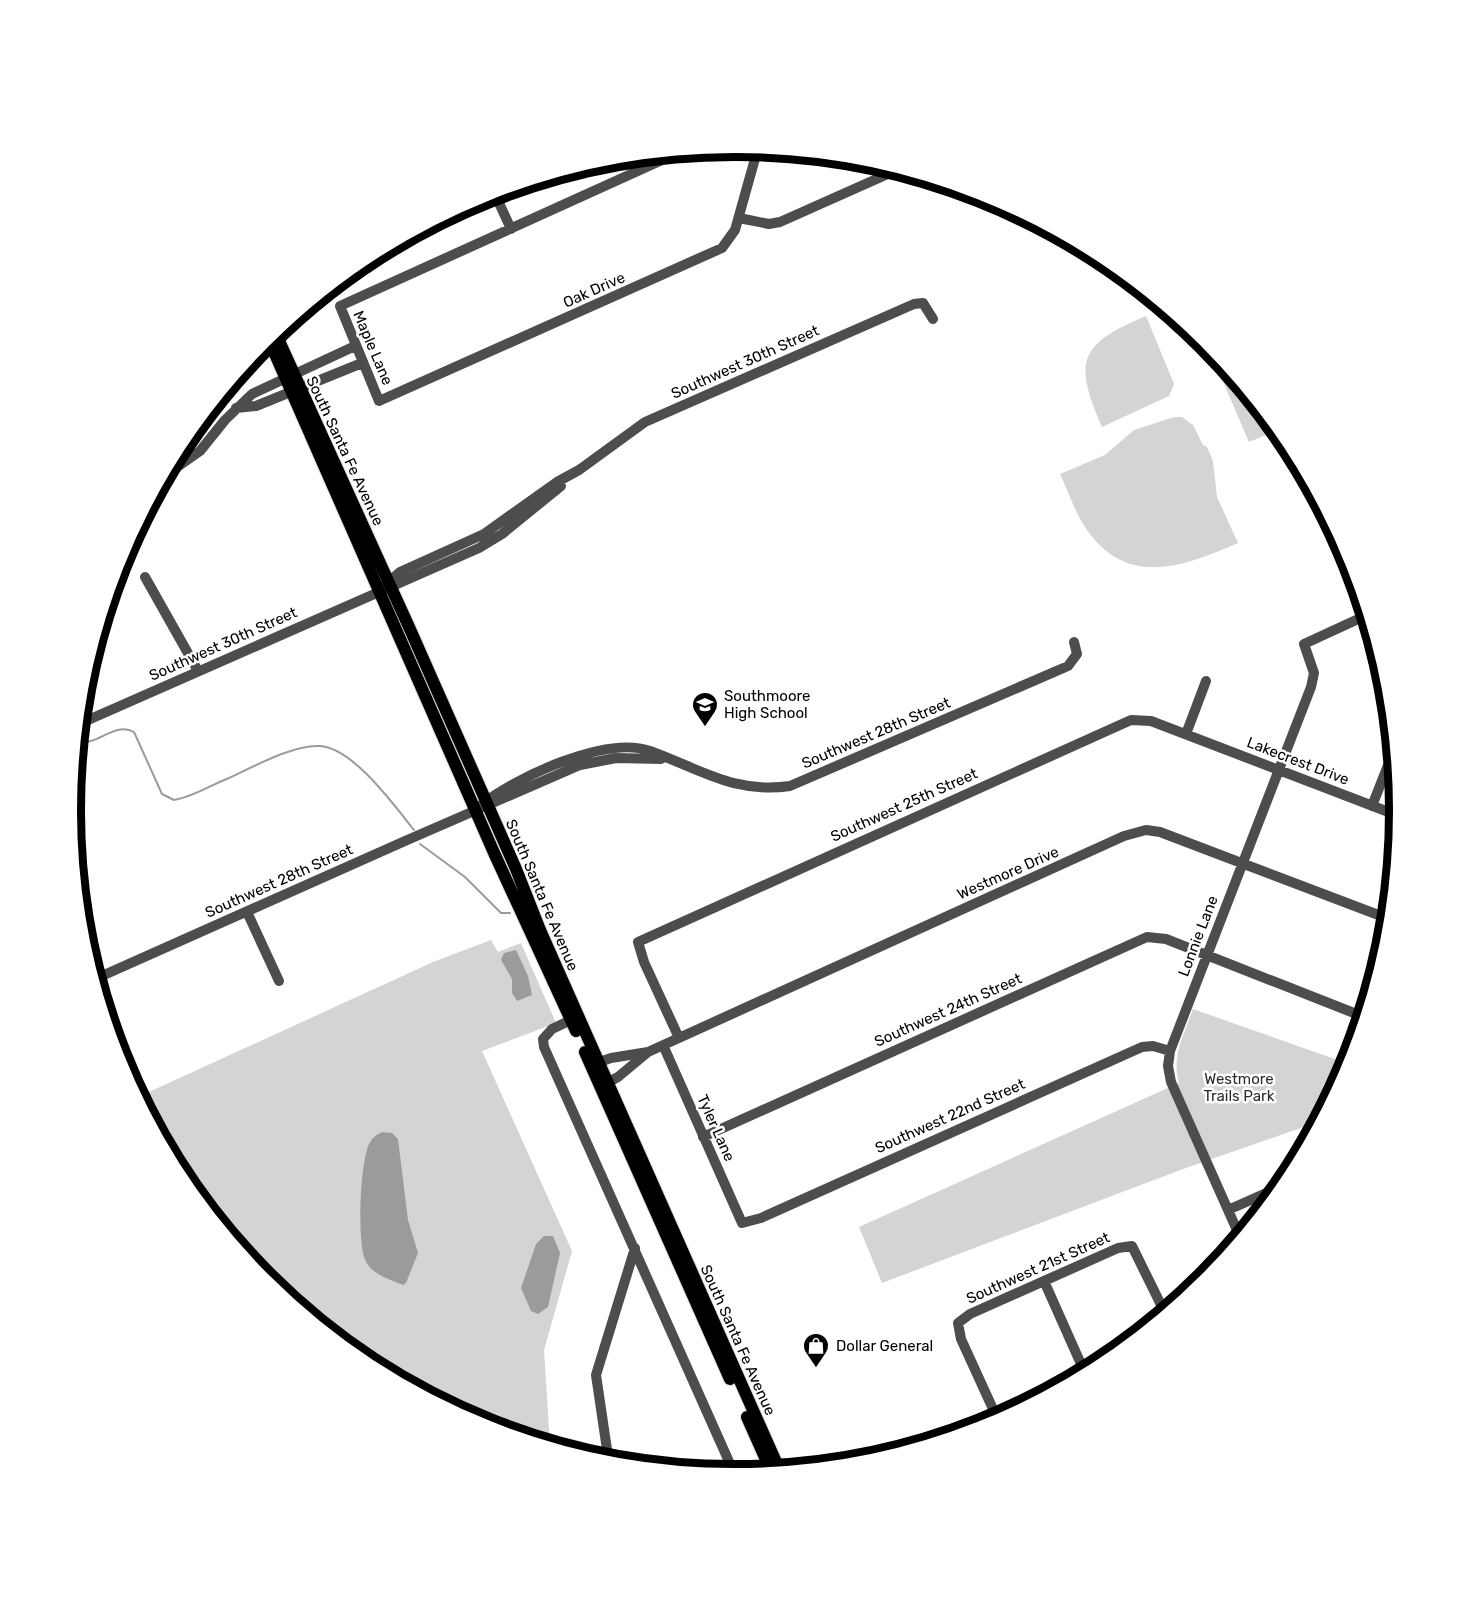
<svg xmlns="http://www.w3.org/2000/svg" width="1470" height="1621" font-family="Rubik,sans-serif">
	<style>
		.green { fill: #d4d4d4 }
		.water { fill: #9b9b9b }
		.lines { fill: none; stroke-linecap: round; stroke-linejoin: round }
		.stream { stroke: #9b9b9b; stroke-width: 2 }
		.major-casing { stroke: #dbdbdb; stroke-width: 14 }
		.minor { stroke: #4d4d4d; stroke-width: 10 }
		.major { stroke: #000; stroke-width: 12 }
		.labels { text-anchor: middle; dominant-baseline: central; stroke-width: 5; stroke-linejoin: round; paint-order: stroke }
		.street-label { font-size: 15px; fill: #000; stroke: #fff }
		.poi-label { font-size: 15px; fill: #000; stroke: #fff; text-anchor: start }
		.park-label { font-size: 15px; fill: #2b2b2b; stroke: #fff }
		.rim { fill: none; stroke: #000; stroke-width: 8 }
	</style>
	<rect width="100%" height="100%" fill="#fff"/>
	<path class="green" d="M1146,316l28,68 -5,12 -67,31c-29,-66 -23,-83 44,-111z
		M1206,342l72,88 -29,12z
		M1174,417h8l11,8 10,20 4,2 6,14 4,36 21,46c-57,25 -114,46 -155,-19 -9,-15 -15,-33 -23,-50l45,-19 29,-25z
		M491,940l7,12 23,-9 35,80 -74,28 90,200 -28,99 6,95 -70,-21 -114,-61 -101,-83 -83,-101 -44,-82 295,-135z
		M1193,1009l156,55 -31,58 -135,47 -301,114 -23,-56 320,-144c-8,-27 5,-48 14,-74z"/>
	<path class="water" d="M516,950l12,26 4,19 -15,6 -5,-8v-14l-11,-19 3,-7z
		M382,1132l10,1 6,6 10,81 10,33 -12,30 -3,2c-14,-6 -31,-10 -38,-25 -8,-20 -5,-96 4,-116 3,-6 7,-9 13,-12z
		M544,1236h9l7,17 -12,54 -10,7 -7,-3 -10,-23 15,-44z"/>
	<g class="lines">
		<path class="stream" d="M77,742c21,4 38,-21 57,-10l28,62 12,6c19,-3 37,-15 55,-22 24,-11 65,-34 91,-32 33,2 74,59 94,84
			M420,844l45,33 36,36h9"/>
		<defs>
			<path id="major" d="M275,332l134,295 107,242 24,61 240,541
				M268,338l227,517 81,176
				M585,1052l145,327
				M747,1417l24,54"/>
		</defs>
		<use href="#major" class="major-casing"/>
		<path class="minor" d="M731,146l25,7
			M682,151l-342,155 39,95 343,-153 13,-18 23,-82
			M494,192l17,37
			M739,218l30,6 11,-2 119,-53
			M236,408l20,-2 106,-43
			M163,477l37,-26 25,-31 27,-26 103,-48
			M145,577l53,94
			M383,587l17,-15 84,-38 73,-52 22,-12 66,-48 269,-118 9,-1 10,16
			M79,724l400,-176 23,-14 59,-48
			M1186,734l20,-53
			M480,806c34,-28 126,-71 170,-55 50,18 84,43 140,35l278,-120 9,-12 -3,-12
			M1372,806l22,-56
			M247,912l32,69
			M95,979l310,-138 175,-76 36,-7 45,1
			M571,1020l-19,9 -9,10 1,8 191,428
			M679,1038l-35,-76 -6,-20 493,-222 20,1 248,95
			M663,1045l79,178 19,-5 381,-171 11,-1 17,5
			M591,1065l20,-7 37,-6 476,-216 22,-6 14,2 229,87
			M601,1086l17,-9 30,-25
			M703,1137l444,-200 19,2 198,78
			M1228,1210l54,-24
			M1240,1237l-69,-155 -3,-16 2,-15 141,-364 3,-14 -10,-29 63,-29
			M1044,1281l41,92
			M998,1420l-37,-81 -3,-16 12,-9 148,-66 14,-2 33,67
			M609,1463l-13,-88 39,-127"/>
		<use href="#major" class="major"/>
	</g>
	<defs>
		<symbol id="school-pin" viewBox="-11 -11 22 30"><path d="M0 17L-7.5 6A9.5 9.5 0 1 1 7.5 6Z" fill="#000" stroke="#fff"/><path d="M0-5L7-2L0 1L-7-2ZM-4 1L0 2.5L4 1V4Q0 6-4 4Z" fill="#fff"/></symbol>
		<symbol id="shop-pin" viewBox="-11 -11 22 30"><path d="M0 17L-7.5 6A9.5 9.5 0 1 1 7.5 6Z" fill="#000" stroke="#fff"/><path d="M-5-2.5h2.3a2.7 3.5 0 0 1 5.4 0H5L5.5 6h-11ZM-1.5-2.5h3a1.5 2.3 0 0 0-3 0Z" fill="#fff"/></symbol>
	</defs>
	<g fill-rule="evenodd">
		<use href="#school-pin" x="690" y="690" width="30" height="40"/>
		<use href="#shop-pin" x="801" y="1331" width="30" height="40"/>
	</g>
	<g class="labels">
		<g class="street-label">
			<text transform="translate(594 290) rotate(-24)">Oak Drive</text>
			<text transform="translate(373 348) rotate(67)">Maple Lane</text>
			<text transform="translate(745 362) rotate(-24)">Southwest 30th Street</text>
			<text transform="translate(345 451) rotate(65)">South Santa Fe Avenue</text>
			<text transform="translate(223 644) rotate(-24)">Southwest 30th Street</text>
			<text transform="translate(876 733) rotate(-23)">Southwest 28th Street</text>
			<text transform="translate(1298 761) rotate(21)">Lakecrest Drive</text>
			<text transform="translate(904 805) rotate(-24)">Southwest 25th Street</text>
			<text transform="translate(1008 873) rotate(-24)">Westmore Drive</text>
			<text transform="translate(279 881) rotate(-24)">Southwest 28th Street</text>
			<text transform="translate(542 895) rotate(67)">South Santa Fe Avenue</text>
			<text transform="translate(1198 936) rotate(-69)">Lonnie Lane</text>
			<text transform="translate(948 1010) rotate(-24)">Southwest 24th Street</text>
			<text transform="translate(950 1116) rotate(-24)">Southwest 22nd Street</text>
			<text transform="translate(716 1128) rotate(66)">Tyler Lane</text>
			<text transform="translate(1038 1268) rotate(-24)">Southwest 21st Street</text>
			<text transform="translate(738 1340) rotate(66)">South Santa Fe Avenue</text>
		</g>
		<g class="poi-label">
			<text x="724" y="696">Southmoore<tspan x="724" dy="17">High School</tspan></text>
			<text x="836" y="1346">Dollar General</text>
		</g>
		<g class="park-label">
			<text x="1239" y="1079">Westmore<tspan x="1239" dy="17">Trails Park</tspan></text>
		</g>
	</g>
	<path d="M0 0H1470V1621H0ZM734 157H736A653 653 0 0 1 1389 810V811A653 653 0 0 1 736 1464H734A653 653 0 0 1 81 811V810A653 653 0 0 1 734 157Z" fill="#fff" fill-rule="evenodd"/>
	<path class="rim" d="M734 157H736A653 653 0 0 1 1389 810V811A653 653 0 0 1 736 1464H734A653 653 0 0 1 81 811V810A653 653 0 0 1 734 157Z"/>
</svg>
